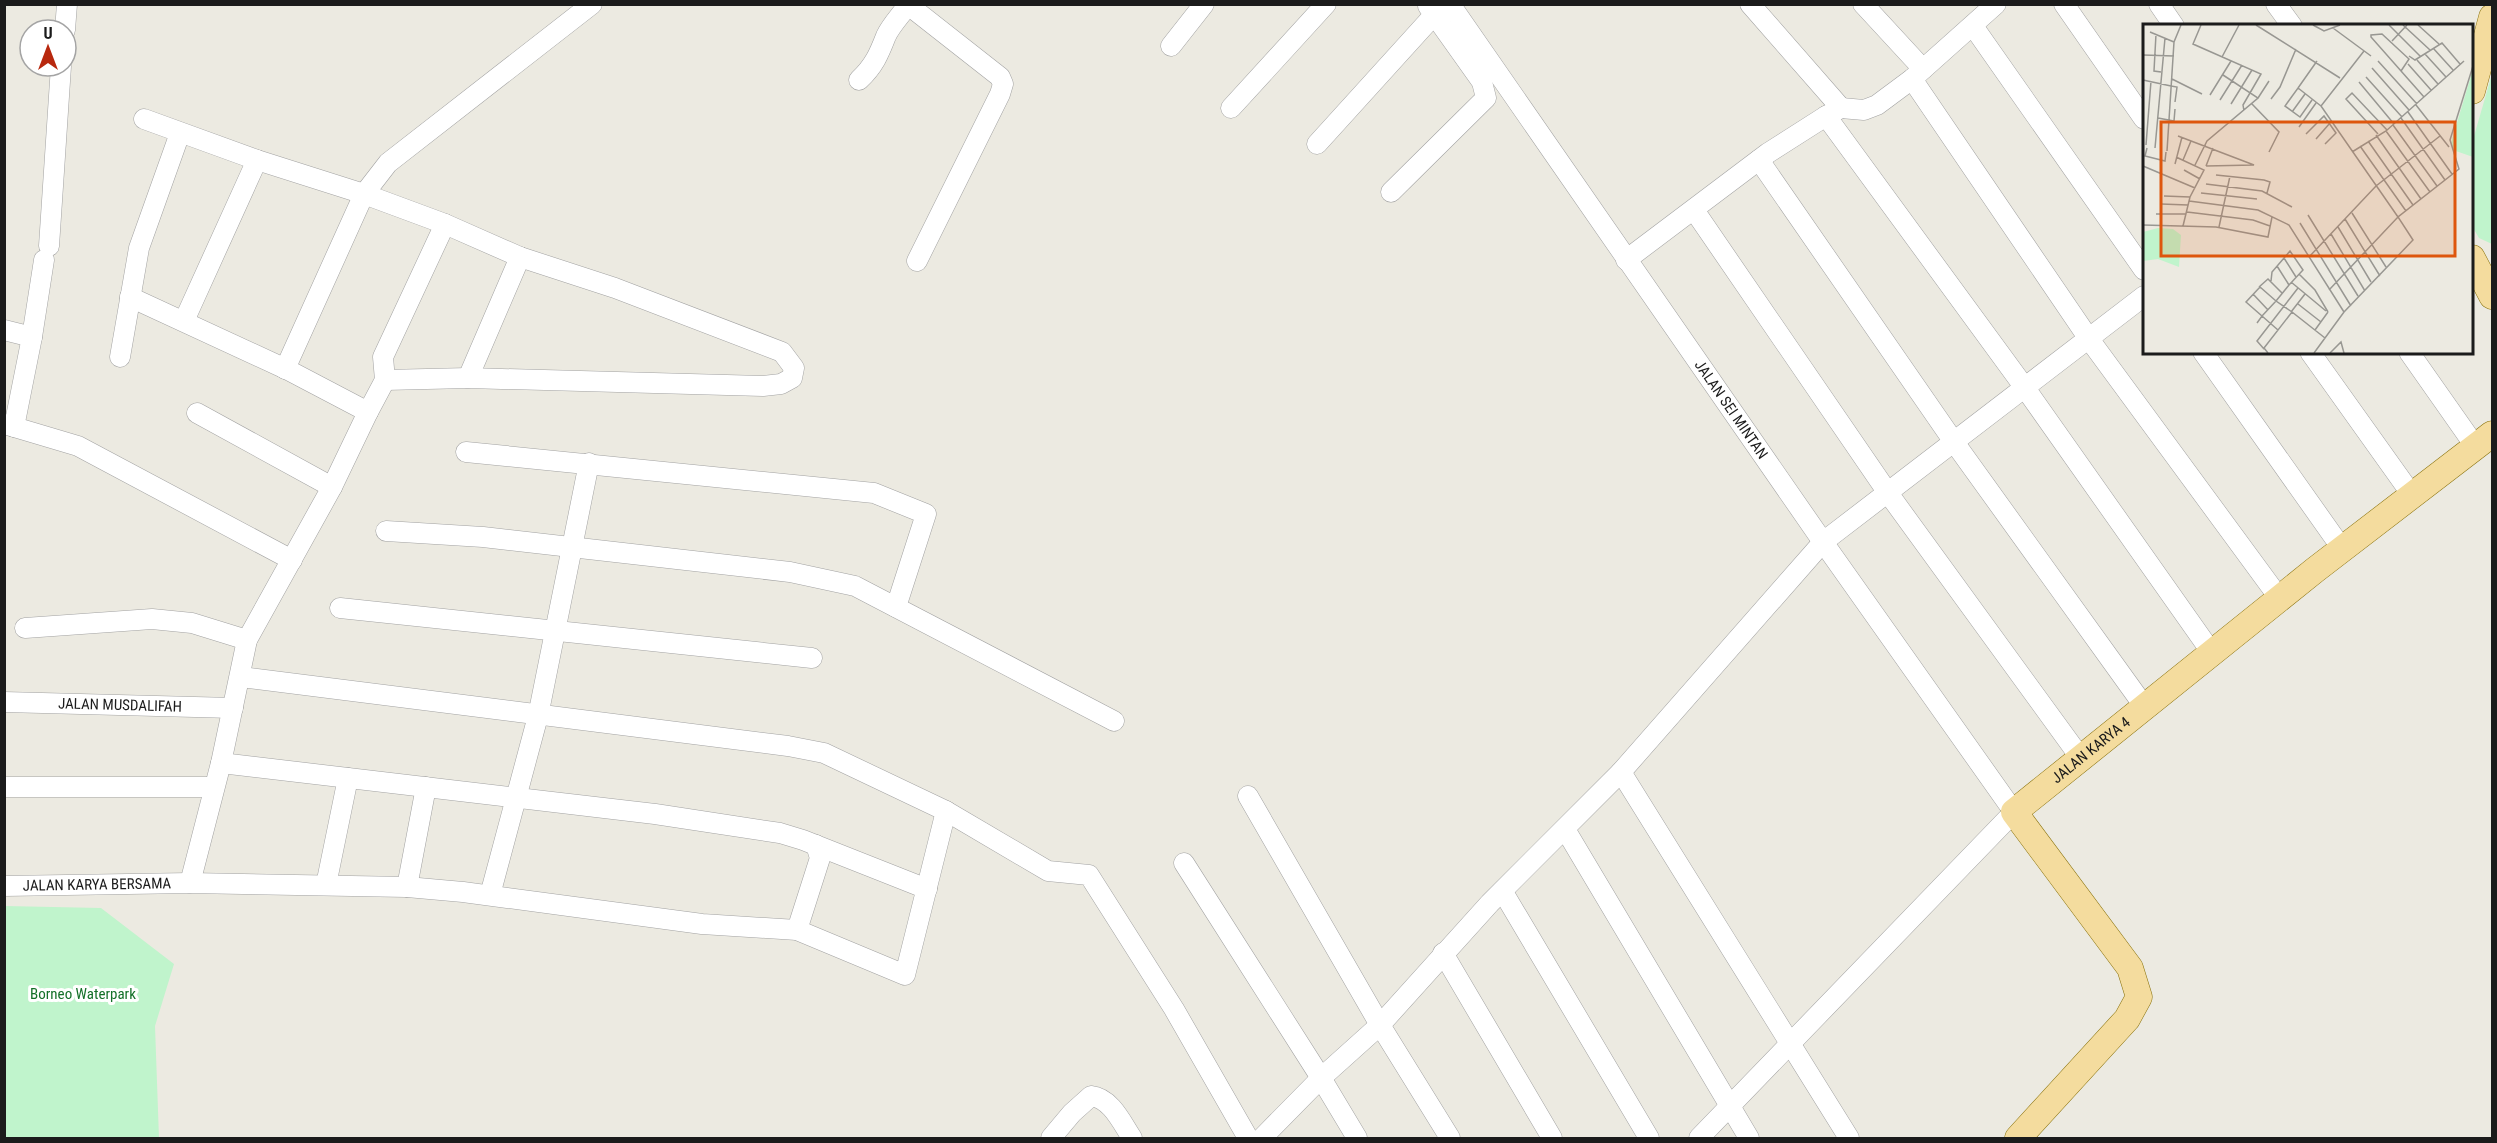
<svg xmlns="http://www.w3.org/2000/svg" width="2497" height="1143" font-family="'Roboto Condensed',sans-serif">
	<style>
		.park { fill: #c0f4cc }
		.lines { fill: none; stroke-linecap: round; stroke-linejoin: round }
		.minor-casing { stroke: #a2a2a2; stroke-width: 21 }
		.major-casing { stroke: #88710b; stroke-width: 27 }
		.minor { stroke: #fff; stroke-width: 20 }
		.major { stroke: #f4dc9e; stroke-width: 26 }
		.labels { text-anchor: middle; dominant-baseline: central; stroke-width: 6; stroke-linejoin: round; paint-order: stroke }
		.street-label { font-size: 15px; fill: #1b1b1b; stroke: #fff }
		.park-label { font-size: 15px; fill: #137028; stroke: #fff }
		.inset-road { fill: none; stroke: #989792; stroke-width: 1.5 }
		.view { fill: #de560d; fill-opacity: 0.15; stroke: #de560d; stroke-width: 3 }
		.inset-edge { fill: none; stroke: #1b1b1b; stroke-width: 3 }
	</style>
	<rect width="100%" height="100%" fill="#eceae1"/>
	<path class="park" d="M2492,74v170l-13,-6 -7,-12v-83z
		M5,906l96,2 73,56 -19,62 4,112h-154z"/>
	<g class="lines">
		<defs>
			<g id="minor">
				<path d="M907,4l93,73 3,7 -3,10 -83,167"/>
				<path d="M1750,4l91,104"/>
				<path d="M1863,4l60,65"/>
				<path d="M2064,4l80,115"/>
				<path d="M2159,4l15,22"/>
				<path d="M2276,4l16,22"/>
				<path d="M1973,26l171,244"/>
				<path d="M65,30l2,-26"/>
				<path d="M1171,46l33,-42"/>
				<path d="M1912,79l177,260 191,260"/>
				<path d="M859,80c15,-14 20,-26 27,-44 5,-11 15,-21 22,-31"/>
				<path d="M1231,108l95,-104"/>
				<path d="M1826,116l199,272 187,265"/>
				<path d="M144,119l113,41 107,34 81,30 75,33 95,31 167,64 12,16 -2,10 -11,6 -18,2 -295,-8 -83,2"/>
				<path id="s1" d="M1317,144l117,-129 16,-11 373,538 191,270 -315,326"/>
				<path d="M1759,160l195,282 190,264"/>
				<path d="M1391,192l95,-94 -4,-16 -54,-76"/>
				<path d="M1694,210l194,283 192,264"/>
				<path d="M49,246l12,-180"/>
				<path d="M1626,260l142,-107 58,-37 15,-8 23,2 13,-5 35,-26 84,-75"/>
				<path d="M130,297l158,73 80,42 -36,75 -85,153 -26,123 -31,120"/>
				<path d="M184,321l73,-161"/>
				<path d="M4,330l28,7 12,-77"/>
				<path d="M2203,352l140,198"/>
				<path d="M2310,352l102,143"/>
				<path d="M2409,352l66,94"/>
				<path d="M120,357l19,-109 41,-115"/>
				<path d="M285,369l79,-175 24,-31 204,-159"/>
				<path d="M468,378l52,-121"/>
				<path d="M368,412l17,-32 -2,-23 62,-133"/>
				<path d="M197,413l135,74"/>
				<path d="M4,424l74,22 214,114"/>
				<path d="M14,427l18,-90"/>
				<path d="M466,452l408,41 52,21 -30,93"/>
				<path d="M386,531l97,6 307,35 65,14 259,135"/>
				<path d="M340,608l472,50"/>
				<path d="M25,628l127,-9 40,4 55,17"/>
				<path d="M241,677l547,69 36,7 122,58 102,60 41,4 85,134 74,129"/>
				<path id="s2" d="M4,702l229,6"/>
				<path d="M221,763l434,51 125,19 23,7 124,49"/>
				<path d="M1621,772l228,366"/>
				<path d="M4,787h209"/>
				<path d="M1248,796l132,229 70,113"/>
				<path d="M1565,829l184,309"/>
				<path d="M1184,863l137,215 36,60"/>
				<path d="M326,885l22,-107"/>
				<path id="s3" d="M4,886l186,-3 217,4 56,5 239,32 95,6 108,45 41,-164"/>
				<path d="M407,887l19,-100"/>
				<path d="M1503,892l146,246"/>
				<path d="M490,895l48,-179 51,-253"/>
				<path d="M797,930l23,-72 -4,-13"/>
				<path d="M1443,953l109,185"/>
				<path d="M1051,1138l21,-25 19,-17c20,2 31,27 41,42"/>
				<path d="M1262,1138l59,-60 59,-53 110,-122 131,-131 202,-230 321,-246"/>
			</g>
			<g id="major">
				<path d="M2472,91l20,-74"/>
				<path d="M2472,258l20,38"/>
				<path id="s4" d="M2018,1138l109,-119 12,-22 -9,-29 -116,-156 301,-242 177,-136"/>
			</g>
		</defs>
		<use href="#minor" class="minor-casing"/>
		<use href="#major" class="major-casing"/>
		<use href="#minor" class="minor"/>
		<use href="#major" class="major"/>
	</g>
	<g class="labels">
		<g class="street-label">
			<text stroke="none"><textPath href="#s1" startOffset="687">JALAN SEI MINTAN</textPath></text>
			<text stroke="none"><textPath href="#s2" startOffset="116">JALAN MUSDALIFAH</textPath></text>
			<text stroke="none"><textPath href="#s4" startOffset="510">JALAN KARYA 4</textPath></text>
			<text stroke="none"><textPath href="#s3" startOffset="93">JALAN KARYA BERSAMA</textPath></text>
		</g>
		<g class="park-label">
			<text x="83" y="994">Borneo Waterpark</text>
		</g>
	</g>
	<g transform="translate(2143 24)">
		<rect width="330" height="330" fill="#eceae1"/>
		<path d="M330,45v88l-20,-7 -2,-7zM15,204l15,1 8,6 -2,32 -21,-8 -15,2v-29z" fill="#c0f4cc"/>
		<path class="inset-road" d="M58,1l-8,19 68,30 -18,31 1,6M113,1l84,53M170,1l11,6 16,-6M246,1l32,32M260,1l27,25M275,1l21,19M190,4l38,28M7,8l24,10M13,10l-2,37 7,1M249,17l15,-16M290,24l20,22M282,30l21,23M0,31l31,1M266,32l6,4 27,-17 18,21M79,33l17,-32M274,36l21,24M235,37l39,43M265,40l23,26M229,44l37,42M258,47l8,-12 -27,-25 -11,1v2l53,60M223,53l36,40M29,55l30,15M0,56l28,6M216,58l35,42M28,62l6,1 -2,15M155,64l19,-27M67,71l21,-34M115,74l11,-17M128,75l9,-12 16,-38M77,76l22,-35M169,76l-12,17 -15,-11 13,-18 23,18M88,80l21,-34M109,80l27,28 -10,20M273,81l33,42M149,88l13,-18M265,88l44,62M15,94l16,3 1,-12M258,94l44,62M250,101l44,61M156,103l17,-24M243,107l44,61M163,110l18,-18 12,17 -11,11M235,110l-32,-35 6,-6 35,37M233,111l45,64M35,112l76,29 -48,1M173,115l14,-16M225,117l45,64M3,121l5,-64M217,122l46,65M4,124l-2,8 20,5 1,-9M12,124l10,-110M24,127l7,-109 7,-17M209,128l34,-21 78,-70M33,133l28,13 -14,27 -7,29M40,136l8,-19M32,140l7,-27M52,141l12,-24 51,-43 -35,-23M0,142l52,22M63,142l7,-18M41,146l16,9M73,151l48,5 6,2 -3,11M63,160l56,7 30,16M58,169l56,6M21,172l26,1M46,177l69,9 31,15 55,87M18,180l27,1M44,188l66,8 17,6M209,189l34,54M13,190h30M165,191l50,81M202,195l35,57M157,199l51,83M0,201l73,2 52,10 4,-20M76,203l11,-51M195,203l33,55M188,210l34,57M166,233l67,-71 64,-50M141,234l12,19M134,242l12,19M156,250l16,16 13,22M128,257l1,-9 18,-21 13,19 -14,15 -13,16 -14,15 -16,-14 14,-15 16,14 16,11M148,258l35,29M116,263l9,-8 14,14M186,266l69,-73 -77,-111 43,-55M110,270l15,16M155,280l23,18M148,288l14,-18M114,299l5,-7 16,14M172,306l13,-18M121,325l-7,-8 41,-53M125,329l-4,-5 28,-36 33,26M171,329l30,-41 69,-72 -15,-23 61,-48 -9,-29 23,-74M187,329l11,-11 3,11"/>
		<path class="view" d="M18,98h294v134h-294z"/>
		<rect width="330" height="330" class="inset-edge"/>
	</g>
	<rect width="2497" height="1143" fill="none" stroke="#1b1b1b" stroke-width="12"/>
	<g transform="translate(48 48)"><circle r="28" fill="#ffffff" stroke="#a4a4a4" stroke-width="1.5"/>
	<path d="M0-4.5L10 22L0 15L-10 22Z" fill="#b8280e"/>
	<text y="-9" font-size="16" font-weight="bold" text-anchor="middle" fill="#1b1b1b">U</text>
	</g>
</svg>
